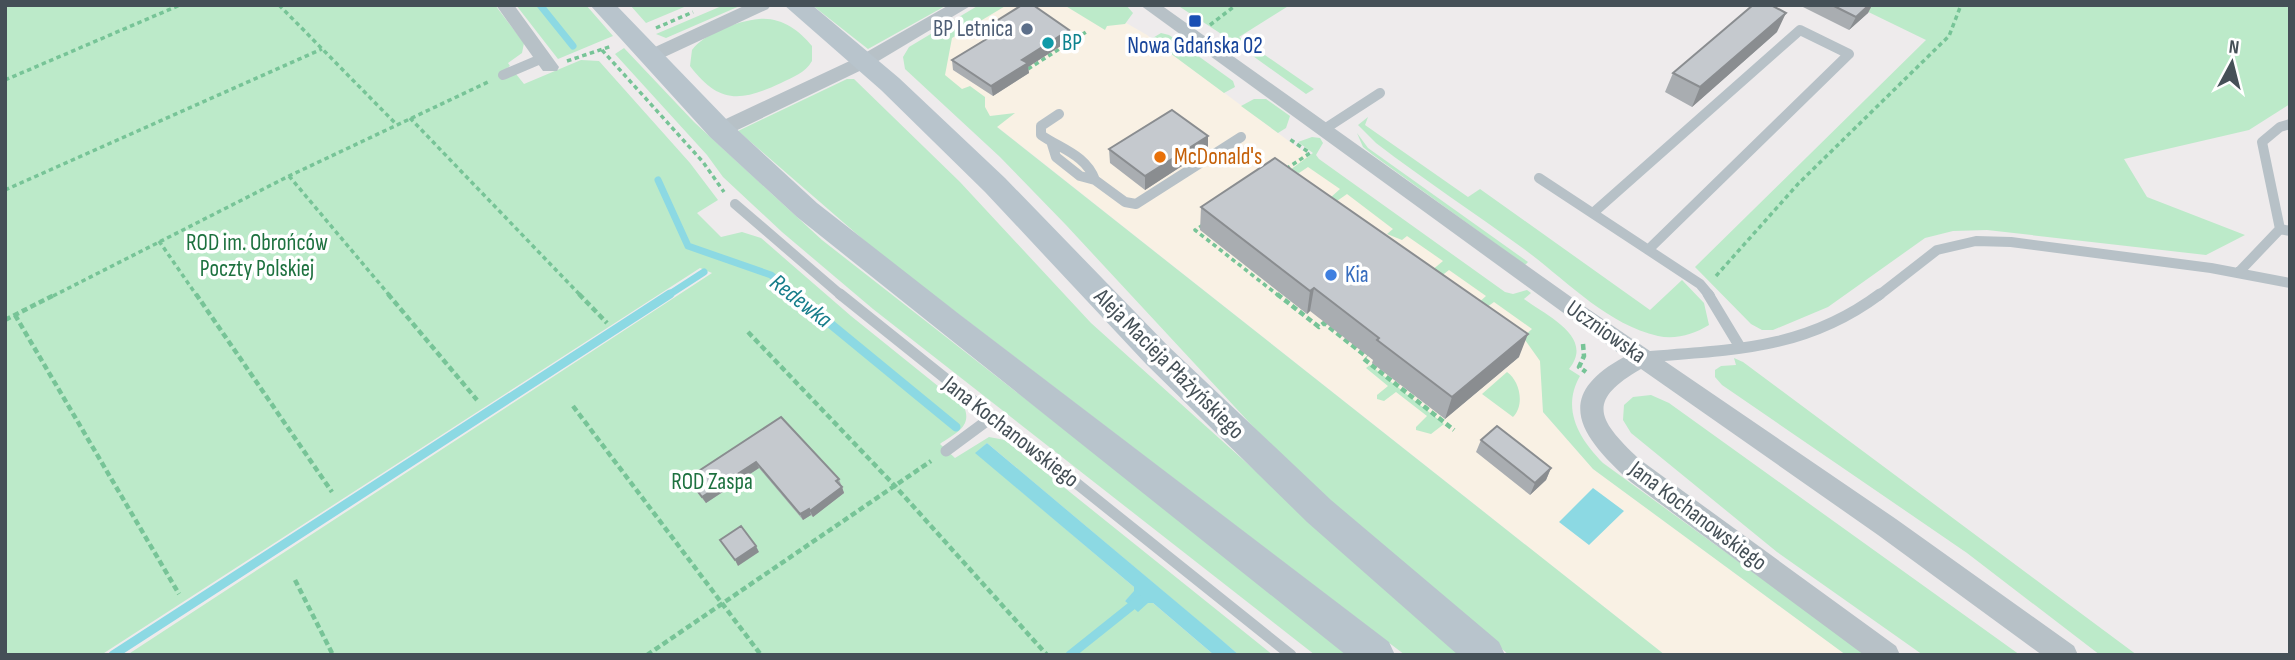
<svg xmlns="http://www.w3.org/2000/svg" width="2295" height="660" font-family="'Sofia Sans Condensed',sans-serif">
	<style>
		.commercial { fill: #f9f1e4 }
		.green { fill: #bceac9 }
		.water { fill: #8cd9e3 }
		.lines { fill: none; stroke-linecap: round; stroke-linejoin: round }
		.stream-far1 { stroke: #8cd9e3; stroke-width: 7 }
		.stream { stroke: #8cd9e3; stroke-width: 9 }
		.path-far1 { stroke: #77c497; stroke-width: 3.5; stroke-dasharray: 4.5 3.5; stroke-linecap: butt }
		.path { stroke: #77c497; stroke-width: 4.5; stroke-dasharray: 6 3.5; stroke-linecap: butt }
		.lane-far1 { stroke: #b7c1c7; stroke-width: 10 }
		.lane { stroke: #b7c1c7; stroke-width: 11 }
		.street { fill: #b7c1c7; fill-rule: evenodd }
		.secondary { fill: #b8c4cc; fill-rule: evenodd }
		.wall { fill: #a9adb1 }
		.shaded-wall { fill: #8a8d90 }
		.building { fill: #c5c9ce; stroke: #8a8d90; stroke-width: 2 }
		.transit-dot { fill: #1a4fb4; stroke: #fff; stroke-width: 2.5 }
		.service-dot { fill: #5c6f8a; stroke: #fff; stroke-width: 2.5 }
		.culture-dot { fill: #0f9aa8; stroke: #fff; stroke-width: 2.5 }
		.food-dot { fill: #e8710a; stroke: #fff; stroke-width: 2.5 }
		.shop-dot { fill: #3f7fe0; stroke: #fff; stroke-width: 2.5 }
		.labels { text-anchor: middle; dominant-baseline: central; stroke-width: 7; stroke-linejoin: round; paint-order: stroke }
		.service-label { font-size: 23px; fill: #4e5e75; stroke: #fff; text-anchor: end }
		.culture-label { font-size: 23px; fill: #0d838f; stroke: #fff; text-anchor: start }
		.transit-label { font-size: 23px; fill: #164399; stroke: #fff }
		.food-label { font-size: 23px; fill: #c56008; stroke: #fff; text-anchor: start }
		.park-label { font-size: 23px; fill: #1d713f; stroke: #fff }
		.shop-label { font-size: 23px; fill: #366cbe; stroke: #fff; text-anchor: start }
		.street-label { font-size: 23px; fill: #455057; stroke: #fff }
		.water-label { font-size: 24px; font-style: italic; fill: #167d8a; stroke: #fff }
	</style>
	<rect width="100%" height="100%" fill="#eeebec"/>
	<path class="commercial" d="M1006,5h67l48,15 26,15 139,104 248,176 7,34 2,63 50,57 253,186h-181l-723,-572 -17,-29z"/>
	<path class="green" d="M5,5h490l29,38 -2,10 -14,10 2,3 -9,6 15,2 8,10 57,-24 18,1 91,102 28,37 -21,13 24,24 21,-5 19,6 90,78 113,91c9,20 -10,27 -24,37l15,14 34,-21 16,3 268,215h-34l-252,-212 -11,10 158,134 1,4 -10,10 28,2 61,52h-1087l585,-382 -12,-5 -599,387h-96z
		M516,5h70l27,31 -55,23z
		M630,5h59l-43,18z
		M724,5h18l-76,33 -10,-4z
		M812,5h135l-79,44z
		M979,5h28l-55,33 -7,37 17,14 8,-3 15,11v10l5,9 25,-3 -18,14 668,528h-156l-153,-130 -84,-78 -206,-222 -66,-68 -95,-88 -2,-12 6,-10z
		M1064,5h62l7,8 -8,11 -18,2 -2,4z
		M1177,5h113l-51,32 75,52 -8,5 -74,-53z
		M1854,5h436v99l-41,26 -125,29 23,38 98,38 -39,20 -219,-25 -34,1 -28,7 -97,69 -55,23h-11l-11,-6 -56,-57 231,-227z
		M759,19c22,-2 40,11 53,27v15c-7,12 -19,16 -31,22 -41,19 -62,21 -91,-17l2,-16c13,-17 45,-29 67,-31z
		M1161,33l8,2 64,46 2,6 -11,6 -73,-54z
		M624,48l70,74 128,118 531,415h-38l-442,-346 -91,-77 -59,-55 -16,-22 -92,-101z
		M847,79h7l106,103 131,141 369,332h-55l-524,-400 -143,-124z
		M1254,99h12l24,17 -4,12 -8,5 -37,-27z
		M1368,117l-3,8 103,72 12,-8 170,121 32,-30 22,23 5,22c-15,9 -33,15 -51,11 -52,-12 -92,-56 -134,-87 -49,-36 -100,-69 -148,-106l-18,-18z
		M1357,133l11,15 160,114 -3,3 -152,-110 -10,-8z
		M1312,137l8,1 3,5 -7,12 3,4 186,133 8,2 14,-4 4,3 -7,6c23,17 71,38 45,70l11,7c-19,33 -1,63 23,87l264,192h-21l-253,-186 -50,-57 -3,-51 -17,-24 9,-8 -38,-27 -11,8 -7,-5 10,-9 -37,-26 -9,7 -9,-6 12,-10 -36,-25 -5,4 -15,-6 6,-5 -46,-35 -10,7 -7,-3 10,-9 -32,-22 -9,6 -9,-3 23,-17 -15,-11z
		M1734,358l9,4 394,293h-37l-133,-102 -245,-168 -7,-8v-7l6,-4 15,-1z
		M1370,365l74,59 -13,10 -15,-4v-3l11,-11 -31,-24 -12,9 -7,-2v-4l11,-9 -22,-18z
		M1507,372c13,9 18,33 6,45l-31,-23z
		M1651,395l18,8 351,252h-97l-146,-103 -146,-119 -8,-13 1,-15 9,-8z"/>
	<path class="water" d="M987,443l230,193 22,19h-25l-61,-52h-5l-10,9 -13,-11 9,-10v-4l-159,-134z
		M1593,488l31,23 -35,34 -30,-23z"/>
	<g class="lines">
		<path class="stream-far1" d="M540,5l33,41
			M658,180l30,66 83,29 25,21
			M667,296l37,-24"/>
		<path class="stream" d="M794,294l162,133
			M113,655l557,-361
			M1070,655l69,-55"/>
		<path class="path-far1" d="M279,5l117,119
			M1210,25l26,-20
			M656,28l37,-16
			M602,50l101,112 21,30
			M567,61l45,-15
			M1028,69l58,-37
			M5,80l175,-75
			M410,118l171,178
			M1286,169l24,-16 -22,-15
			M289,176l101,120
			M5,190l317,-141
			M1203,225l-8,5 84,66
			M159,241l38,55
			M1716,276l82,-92 151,-148 12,-31
			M53,296l236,-120 199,-94"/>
		<path class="path" d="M196,294l136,198
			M388,294l89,106
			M579,294l28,29
			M1277,294l42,33 5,-4 43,34
			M15,315l164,279
			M5,320l51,-26
			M748,332l147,154 152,169
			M1583,344l1,12 -5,11 7,5
			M1364,359l90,71
			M573,406l188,249
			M295,580l38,75
			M647,655l284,-194"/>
		<path class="lane-far1" d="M503,75l40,-17
			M1059,114l-18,12v9c20,14 45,20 54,45
			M1323,130l57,-37
			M1052,144l4,13 24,19 15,4 30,22 11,2 105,-67
			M1539,178l161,106 10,12
			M735,204l107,92
			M1593,213l207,-183 49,24 -200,195
			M2280,229l-18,-87 18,-15 10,-3
			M2238,273l42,-44 10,2
			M1878,296l59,-46 39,-9 35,1 200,26 79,15"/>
		<path class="lane" d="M840,294l451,361
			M1708,294l32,53
			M1643,357c89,-7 162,-7 237,-63
			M946,451l46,-34"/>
		<path class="street" d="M496,5h18l45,62 -2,4h-14z
			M746,5h25l-3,4 -112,52h-14l-2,-4 2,-4z
			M949,5h23l-102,61 -143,69h-14l-3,-5 3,-5 143,-67z
			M1140,5h21l420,299 315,215 178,127 4,9h-36l-164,-120 -237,-166c-56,32 -43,51 -2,90l257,187 4,9h-36l-233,-173c-49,-44 -81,-85 -7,-125z"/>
		<path class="secondary" d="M590,5h26l114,118 87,80 142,111 430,328 6,13h-49l-549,-438 -87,-80z
			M784,5h28l87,73 106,100 163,168 163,154 168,142 6,13h-47l-151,-133 -161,-158 -161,-172 -104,-102z"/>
	</g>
	<path class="wall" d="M1799,5h73l-4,8 -19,17z
		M998,20l72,20 -42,27 1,6 -36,23 -40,-26 -1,-10 48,-30z
		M1777,32l-85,75 -27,-15 8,-19z
		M1208,136v13l-63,41 -35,-27 -1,-14z
		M1201,207l318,150 -74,62 -73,-56 1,-3 -63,-49 -3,3 -107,-84z
		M781,417l58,62 5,14 -31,24 -2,-2 -8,5 -44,-52 -53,35 -15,-18 -3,-7z
		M1481,440l70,28 -5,12 -16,15 -54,-43z"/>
	<path class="shaded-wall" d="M1869,5h3l-4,8 -19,17 7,-13z
		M1786,13l-9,19 -85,75 8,-20z
		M1069,30l1,10 -42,27 1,6 -36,23 -2,-10 31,-26z
		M1208,136v13l-63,41v-14z
		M1314,288l-4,23 -3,3 3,-23z
		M1528,334l-9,23 -74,62 7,-22z
		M756,462l3,6 -53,35 -4,-6z
		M1551,468l-5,12 -16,15 5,-12z
		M842,487l2,6 -31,24 -3,-6z
		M809,509l2,6 -8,5 -3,-6z
		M756,546l3,6 -21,14 -3,-6z"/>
	<path class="building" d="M1022,5h11l36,25 -47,30 6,3 -37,23 -39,-26 56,-34 -10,-6z
		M1753,5h18l15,8 -86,74 -27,-14z
		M1832,5h37l-13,12z
		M1172,110l36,26 -63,40 -36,-27z
		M1275,158l253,176 -76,63 -75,-57 2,-2 -65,-50 -4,3 -109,-84z
		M781,417l58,62 -3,2 6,6 -32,24 -1,-2 -9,5 -44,-52 -54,35 -14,-19z
		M1497,426l54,42 -16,15 -54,-43z
		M741,526l15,20 -21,14 -15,-20z"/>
	<rect class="transit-dot" x="1188" y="14" width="14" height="14" rx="3.5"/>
	<circle class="service-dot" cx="1027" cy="29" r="7"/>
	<circle class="culture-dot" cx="1048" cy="43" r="7"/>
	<circle class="food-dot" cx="1160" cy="157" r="7"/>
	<circle class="shop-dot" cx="1331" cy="275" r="7"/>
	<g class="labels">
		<g class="service-label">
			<text x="1013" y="29">BP Letnica</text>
		</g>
		<g class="culture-label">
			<text x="1062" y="43">BP</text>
		</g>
		<g class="transit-label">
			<text x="1195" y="46">Nowa Gdańska 02</text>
		</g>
		<g class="food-label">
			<text x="1174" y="157">McDonald's</text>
		</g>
		<g class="park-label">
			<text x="257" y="243">ROD im. Obrońców<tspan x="257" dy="26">Poczty Polskiej</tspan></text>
			<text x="712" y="482">ROD Zaspa</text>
		</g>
		<g class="shop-label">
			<text x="1345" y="275">Kia</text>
		</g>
		<g class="street-label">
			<text transform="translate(1606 332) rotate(35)">Uczniowska</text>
			<text transform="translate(1169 364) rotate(45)">Aleja Macieja Płażyńskiego</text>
			<text transform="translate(1011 432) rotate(38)">Jana Kochanowskiego</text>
			<text transform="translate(1698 516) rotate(37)">Jana Kochanowskiego</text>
		</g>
		<g class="water-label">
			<text transform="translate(801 301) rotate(38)">Redewka</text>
		</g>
	</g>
	<rect width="2295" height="660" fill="none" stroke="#455057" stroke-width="14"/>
	<g transform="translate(2232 63) rotate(7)" stroke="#ffffff" stroke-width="5" paint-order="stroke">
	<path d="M0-5L12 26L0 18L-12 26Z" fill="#455057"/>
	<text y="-10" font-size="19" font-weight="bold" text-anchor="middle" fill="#455057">N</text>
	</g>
</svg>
